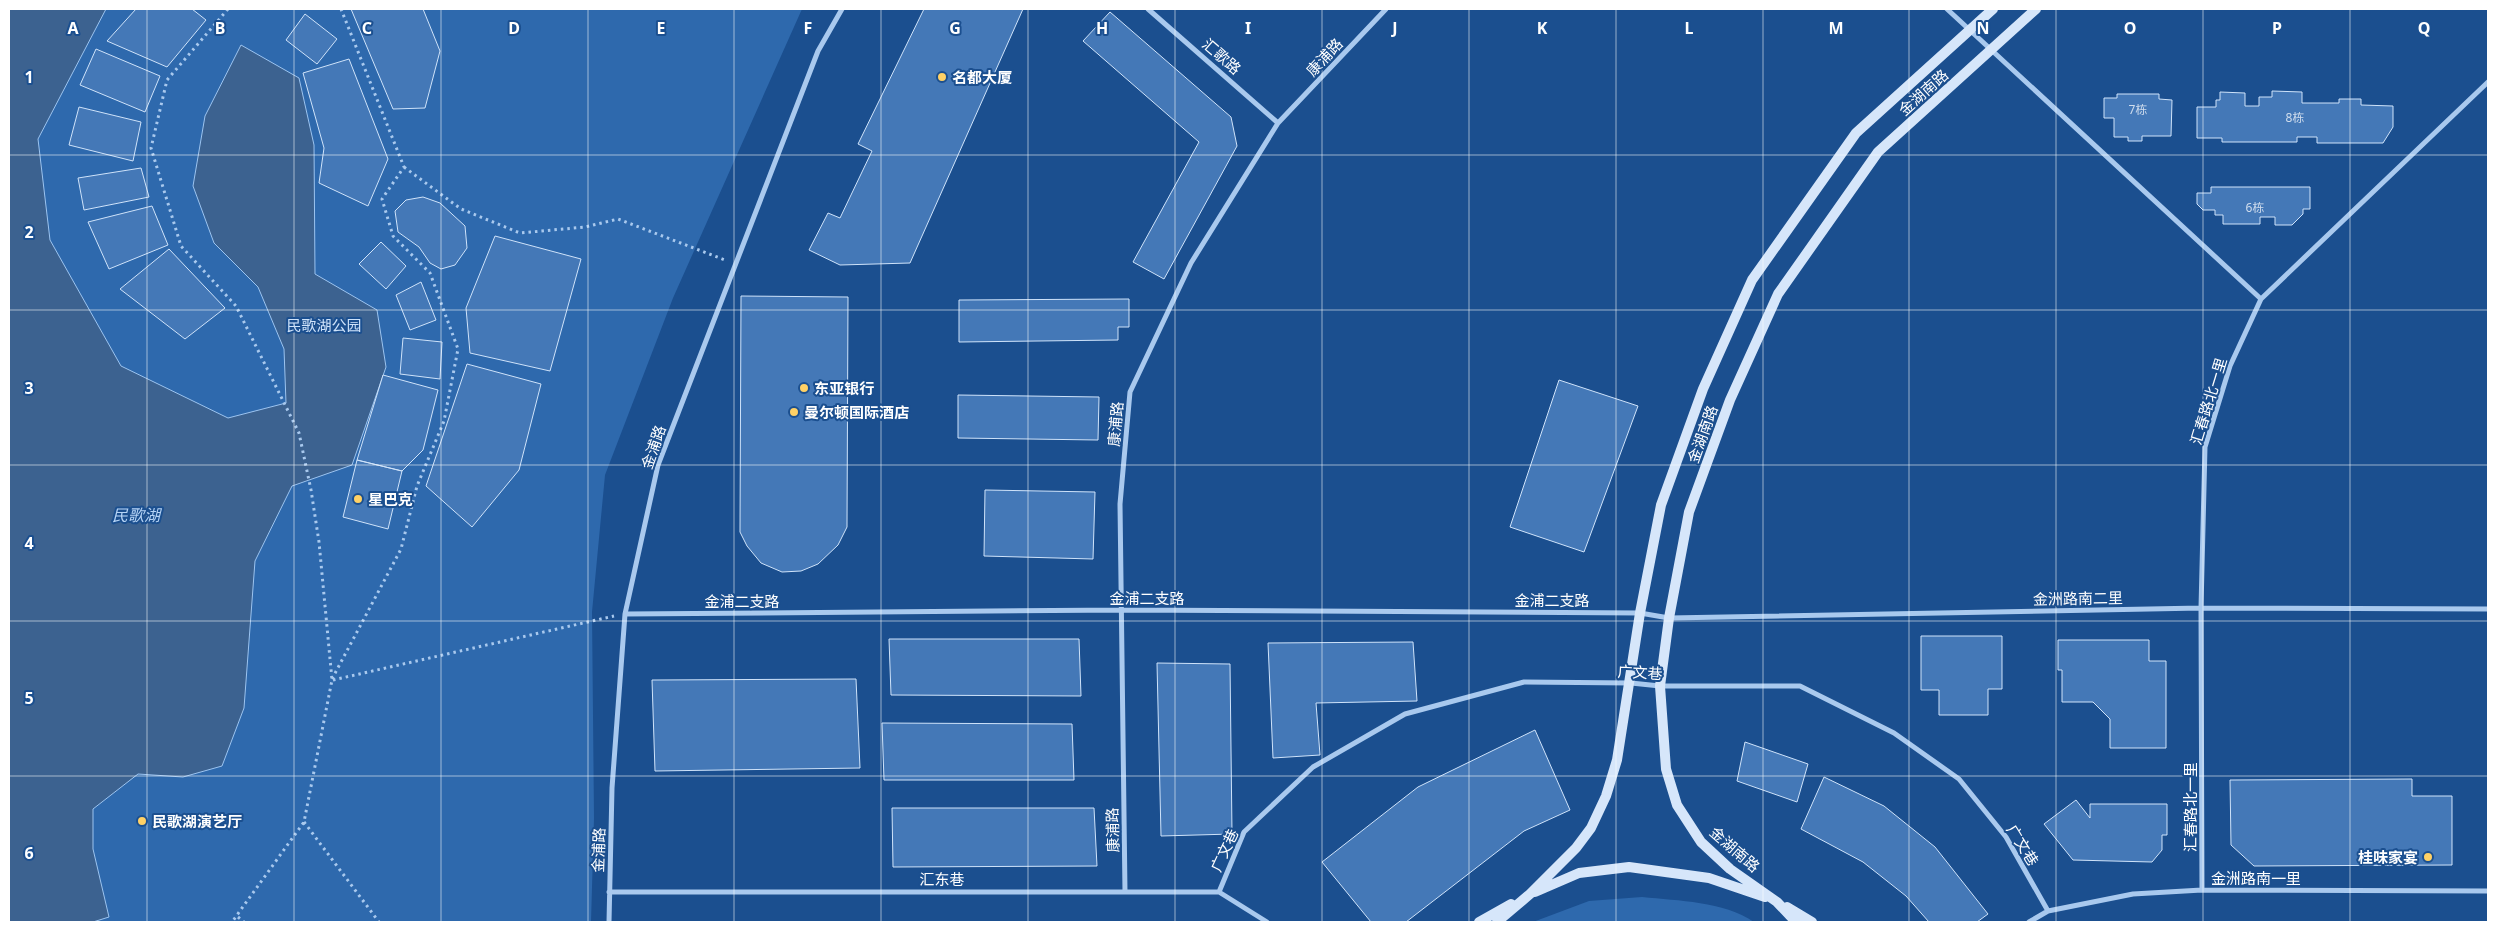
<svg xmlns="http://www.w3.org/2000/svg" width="2497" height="931" font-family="'Noto Sans','Noto Sans SC',sans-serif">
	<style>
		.green { fill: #2e69ad }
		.water { fill: #3c6290; stroke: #9cc4f0 }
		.building { fill: #4478b7; stroke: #cfe3fa }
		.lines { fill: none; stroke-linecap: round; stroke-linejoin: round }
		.path { stroke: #a9c9ee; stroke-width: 3; stroke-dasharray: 2.5 4; stroke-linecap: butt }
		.street { stroke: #a9c9ee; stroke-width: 5 }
		.secondary { stroke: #d6e6fa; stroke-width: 10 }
		.grid { fill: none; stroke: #fff; stroke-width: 1; stroke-opacity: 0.55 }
		.poi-dot { fill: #ffd166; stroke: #1b4f8f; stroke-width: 2 }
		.labels { text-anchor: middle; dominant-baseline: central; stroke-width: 4; stroke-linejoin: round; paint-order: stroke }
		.number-label { font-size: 12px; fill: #d0dded }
		.street-label { font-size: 15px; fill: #fff; stroke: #1b4f8f }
		.poi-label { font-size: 15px; font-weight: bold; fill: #fff; stroke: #1b4f8f; text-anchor: start }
		.park-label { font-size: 15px; fill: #cfe3fa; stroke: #1b4f8f }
		.water-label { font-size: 16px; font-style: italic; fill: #b5d3f5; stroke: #1b4f8f }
		.grid-label { font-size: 16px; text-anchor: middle; font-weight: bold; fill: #fff; stroke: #1b4f8f; stroke-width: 4; stroke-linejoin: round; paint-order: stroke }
	</style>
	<rect width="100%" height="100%" fill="#1b4f8f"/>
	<path class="green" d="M9,9h793l-129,289 -68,177 -13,137 2,206 -3,104h-582z
		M1642,897c37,4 81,4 112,25h-221l56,-21z"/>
	<path class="water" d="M9,9h97l-68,130 12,101 71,126 107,52 58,-15 -2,-54 -26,-62 -44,-44 -21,-57 12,-70 36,-71 58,33 15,67 1,129 62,36 9,57 -34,98 -60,21 -37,75 -11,147 -22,58 -39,11 -45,-3 -45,35v40l16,68 -16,5h-84z"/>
	<path class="building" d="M136,9h56l14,11 -39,47 -60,-26z
		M351,9h72l17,42 -15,57 -32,1z
		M924,9h99l-113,254 -70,2 -31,-15 19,-37 12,5 32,-67 -14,-7z
		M1110,12l121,105 6,29 -73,133 -31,-17 66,-120 -116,-101z
		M305,14l32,25 -20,25 -31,-24z
		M96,49l64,27 -15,36 -65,-27z
		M349,59l39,100 -20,47 -49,-23 5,-35 -21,-75z
		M2272,91l30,1v11h37v-4h22v6l32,1v21l-10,16h-66v-6h-20v5h-75v-4h-25v-31h19v-7h4v-8l25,1v13h14v-9h13z
		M2117,94h42v5l13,1 -1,36h-29v5h-14v-4h-14v-19h-10v-20h13z
		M79,107l62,15 -8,39 -64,-16z
		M141,168l8,29 -65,13 -6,-32z
		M2211,187h99v22h-7v5l-11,11h-17v-8h-15v7h-37v-9h-8v-5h-12l-6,-6v-11h14z
		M423,197l17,6 25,23 2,22 -12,17 -14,4 -11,-6 -11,-16 -21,-15 -3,-21 11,-11z
		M152,206l16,39 -59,24 -21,-47z
		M495,236l86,23 -31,112 -80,-18 -4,-45z
		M381,242l25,24 -20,23 -27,-25z
		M169,249l56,59 -40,31 -65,-50z
		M421,282l15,38 -26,10 -14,-35z
		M741,296l107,1 -1,230 -9,18 -20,19 -17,7 -19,1 -21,-9 -14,-17 -7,-14z
		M1129,299v28h-11v13l-159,2v-42z
		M403,338l39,4 -2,37 -40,-5z
		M467,364l74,20 -22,86 -47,57 -46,-41z
		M383,375l55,15 -15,60 -21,21 -45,-11z
		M1559,380l79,26 -54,146 -74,-25z
		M958,395l141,2 -1,43 -140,-2z
		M357,460l45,11 -14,58 -45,-12z
		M985,490l110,2 -2,67 -109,-3z
		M1921,636h81v53h-14v26h-49v-25h-18z
		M889,639h190l2,57 -190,-1z
		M2058,640h91v21h17v87h-56v-29l-17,-17h-31v-32h-4z
		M1413,642l4,59 -101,2 4,52 -47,3 -5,-115z
		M1157,663l73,1 2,170 -71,2z
		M856,679l4,89 -205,3 -3,-91z
		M882,723l190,1 2,56h-190z
		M1535,730l35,80 -46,21 -118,91h-35l-49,-60 96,-75z
		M1745,742l63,22 -11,38 -60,-21z
		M1824,777l60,29 51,41 53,67 -11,8h-48l-23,-26 -43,-34 -62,-33z
		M2412,779v17h40v69l-198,1 -23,-21 -1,-65z
		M2076,800l14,18v-14h77v31h-5v15l-10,12 -79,-2 -29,-36z
		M892,808h202l3,58 -204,1z"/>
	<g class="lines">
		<path class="path" d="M228,9l-61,71 -16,68 30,98 55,60 63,127 12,57 8,52 13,138 -28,142 -72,100
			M404,167l57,42 59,24 65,-6 33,-8 107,41
			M332,679l69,-130 16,-63 27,-65 14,-72 -28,-76 -37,-37 -11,-37 22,-32 -63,-158
			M333,680l281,-64
			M304,822l75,100
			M238,917l6,5"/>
		<path class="street" d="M1148,9l130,114
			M1947,9l314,290
			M625,614l498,-4 517,3 29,5 532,-10 287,1
			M2202,890l-1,-282 4,-161 25,-81 31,-67 227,-217
			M609,892h610l48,30
			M1125,892l-5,-388 10,-112 61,-129 87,-140 108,-114
			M1219,892l25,-60 69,-65 92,-53 119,-32 107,1 29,3h140l94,47 65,46 47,58 42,74
			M609,922l3,-134 13,-174 33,-149 160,-414 24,-42
			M2029,922l19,-11 85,-17 69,-4 286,1"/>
		<path class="secondary" d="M1535,892l44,-19 50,-6 80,11 56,19
			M1787,907l25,15
			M1479,922l32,-18
			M1497,922l33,-28 46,-46 15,-20 15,-32 11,-36 23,-147 21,-108 42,-116 49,-109 104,-147 137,-124
			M1796,922l-19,-20 -47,-33 -29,-27 -24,-37 -11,-36 -6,-83 9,-68 20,-106 41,-112 48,-106 100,-142 158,-143"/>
	</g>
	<path class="grid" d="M147,9v913M294,9v913M441,9v913M588,9v913M734,9v913M881,9v913M1028,9v913M1175,9v913M1322,9v913M1469,9v913M1616,9v913M1763,9v913M1909,9v913M2056,9v913M2203,9v913M2350,9v913M9,155h2479M9,310h2479M9,465h2479M9,621h2479M9,776h2479"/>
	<g class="poi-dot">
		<circle cx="942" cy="77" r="5"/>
		<circle cx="804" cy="388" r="5"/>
		<circle cx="794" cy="412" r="5"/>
		<circle cx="358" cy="499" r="5"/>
		<circle cx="142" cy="821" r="5"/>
		<circle cx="2428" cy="857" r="5"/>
	</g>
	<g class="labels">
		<g class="number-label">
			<text x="2138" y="109">7栋</text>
			<text x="2295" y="117">8栋</text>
			<text x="2255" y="207">6栋</text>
		</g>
		<g class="street-label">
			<text transform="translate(1222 56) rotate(41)">汇歌路</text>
			<text transform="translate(1324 57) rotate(-47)">康浦路</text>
			<text transform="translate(1923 92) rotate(-42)">金湖南路</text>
			<text transform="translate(2208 401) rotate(-73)">汇春路北一里</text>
			<text transform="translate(1115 424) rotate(-85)">康浦路</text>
			<text transform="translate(1702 434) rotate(-70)">金湖南路</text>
			<text transform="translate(653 447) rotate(-71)">金浦路</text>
			<text x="1147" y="598">金浦二支路</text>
			<text transform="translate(2078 598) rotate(-1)">金洲路南二里</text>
			<text x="1552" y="600">金浦二支路</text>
			<text x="742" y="601">金浦二支路</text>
			<text transform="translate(1640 672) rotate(3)">广文巷</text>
			<text transform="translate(2190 807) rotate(-90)">汇春路北一里</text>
			<text transform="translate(1112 830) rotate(-91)">康浦路</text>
			<text transform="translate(2023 845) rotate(58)">广文巷</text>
			<text transform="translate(1735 849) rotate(41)">金湖南路</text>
			<text transform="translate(598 850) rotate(-88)">金浦路</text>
			<text transform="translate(1224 850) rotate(-65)">广文巷</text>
			<text x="2256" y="878">金洲路南一里</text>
			<text x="942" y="879">汇东巷</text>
		</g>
		<g class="poi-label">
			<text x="952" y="77">名都大厦</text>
			<text x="814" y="388">东亚银行</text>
			<text x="804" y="412">曼尔顿国际酒店</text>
			<text x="368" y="499">星巴克</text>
			<text x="152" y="821">民歌湖演艺厅</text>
			<text x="2418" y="857" text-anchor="end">桂味家宴</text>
		</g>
		<g class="park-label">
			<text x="324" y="325">民歌湖公园</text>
		</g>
		<g class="water-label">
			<text x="136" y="515">民歌湖</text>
		</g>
	</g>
	<g class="grid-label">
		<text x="73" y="34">A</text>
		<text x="220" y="34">B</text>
		<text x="367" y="34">C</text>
		<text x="514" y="34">D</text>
		<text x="661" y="34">E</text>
		<text x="808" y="34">F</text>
		<text x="955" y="34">G</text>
		<text x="1102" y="34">H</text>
		<text x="1248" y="34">I</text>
		<text x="1395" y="34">J</text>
		<text x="1542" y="34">K</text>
		<text x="1689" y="34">L</text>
		<text x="1836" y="34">M</text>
		<text x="1983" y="34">N</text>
		<text x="2130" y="34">O</text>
		<text x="2277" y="34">P</text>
		<text x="2424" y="34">Q</text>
		<text x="29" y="83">1</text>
		<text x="29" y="238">2</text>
		<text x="29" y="394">3</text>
		<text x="29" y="549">4</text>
		<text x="29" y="704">5</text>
		<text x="29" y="859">6</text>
	</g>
	<rect width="2497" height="931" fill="none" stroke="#ffffff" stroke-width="20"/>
</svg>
